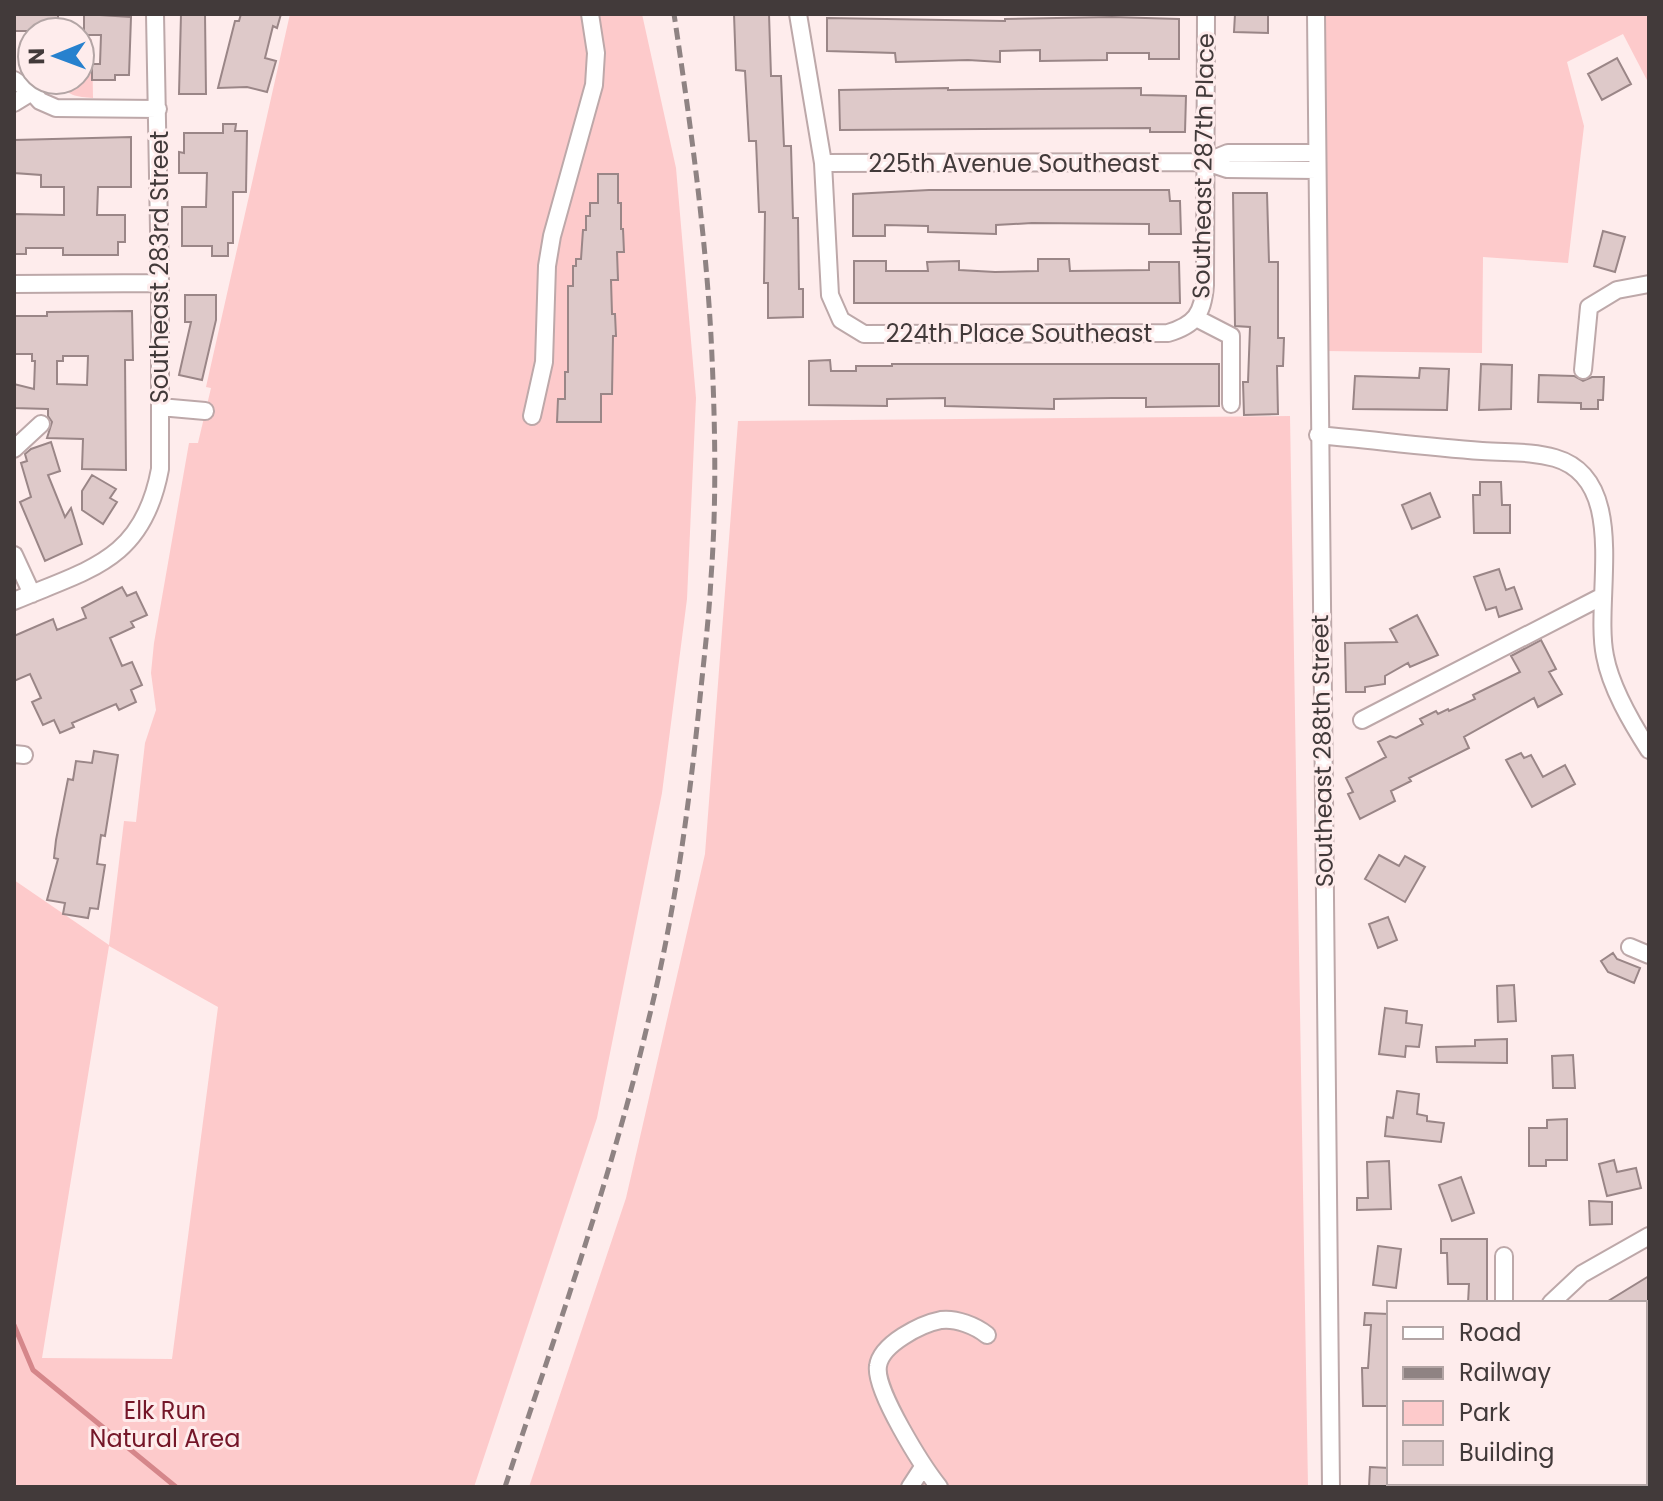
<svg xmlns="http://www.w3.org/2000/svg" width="1663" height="1501" font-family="Poppins,sans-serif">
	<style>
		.green { fill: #fdcacb; fill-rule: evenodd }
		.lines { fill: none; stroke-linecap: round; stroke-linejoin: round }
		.stream { stroke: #d5868a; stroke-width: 5 }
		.building { fill: #dec9c9; stroke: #9a8687; stroke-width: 2; fill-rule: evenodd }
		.minor-casing { stroke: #bda8a9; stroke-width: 20 }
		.minor { stroke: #fff; stroke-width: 16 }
		.rail { stroke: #8f8383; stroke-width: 5; stroke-dasharray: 12 6; stroke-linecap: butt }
		.labels { text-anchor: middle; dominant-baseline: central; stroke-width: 6; stroke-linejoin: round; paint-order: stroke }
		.street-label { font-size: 24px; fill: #423a3a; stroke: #feecec }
		.park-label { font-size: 24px; fill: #741628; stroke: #feecec }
	</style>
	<rect width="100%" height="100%" fill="#feecec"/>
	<path class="green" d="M290,14h352l34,154 20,230 -9,201 -25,194 -65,325 -123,369h-460v-607l95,65 15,-124 12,1 9,-79 11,-33 -5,-37 3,-30 35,-200h9l13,-55 -5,-1zM109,946l109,61 -46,352 -130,-1z
		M1323,14h326v70l-26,-50 -56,28 17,64 -16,137 -85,-6 -1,96 -157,-2z
		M80,39h12l1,59c-16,-1 -27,-2 -34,-18h21z
		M1290,416l18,1071h-779l97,-289 79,-344 33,-433z"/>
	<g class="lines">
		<path class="stream" d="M14,1325l19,45 143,117"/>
	</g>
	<path class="building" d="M14,14h44v17h-44z
		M84,14l47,3 -2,58h-14v5h-23v-16h8l1,-29h-17z
		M181,14h24l1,80h-27z
		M241,14h40l-4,14 -4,-2 -8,32 11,3 -9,31 -20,-5 -29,1 17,-67h4z
		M734,14h35l2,62h10l3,70h7l2,72h5l1,71h4v28l-35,1v-35h-4l1,-71h-6l-3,-71h-7l-4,-70 -9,-1z
		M1235,14h33v19l-34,-1z
		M1112,17l67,2v40h-30v-6h-42v7l-67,1v-11l-40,1v11l-32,-2 -72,2 -1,-9 -68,-2v-33l178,3v-2z
		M1617,58l14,26 -29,16 -14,-26z
		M948,88v2l193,-2v7l45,1 -1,36h-35v-4l-310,2 -1,-40z
		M223,124h13l-1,7h12l-1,61h-13v51h-5v13h-16v-10h-30v-39h24l1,-34h-28v-21l5,1v-20h39z
		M131,137v50h-33l-1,28h28v27h-7v13h-55v-7h-37v6h-12v-40l50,1v-28h-23v-12l-27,-2v-33z
		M598,174h20v29h3v26h2l1,23h-7l1,28h-7l1,34h3l1,22h-3l-1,58h-11v28h-44l1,-23h7v-27h3v-86h5v-20h3v-7h5l2,-29h3v-14h4v-13h8z
		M929,190h240l1,11h10l1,33h-32v-10l-117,-1 -36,2v9l-68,-2v-6l-43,-1v11h-32v-42z
		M1233,193h34l2,69h9v76h6l-1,28h-6l1,48 -34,1 -1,-33h5l2,-55 -15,-1z
		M1603,231l22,6 -10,35 -21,-6z
		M1038,259h31l1,12 79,-1v-8h30l1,41h-326v-42h32v10h42l-1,-9 32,-1v9l36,2 43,-1z
		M185,295h31v25l-14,60 -23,-5 12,-53h-6z
		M132,311l1,49h-8l1,110 -44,-1 1,-30 -36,-1 5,-16 -4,-6v-7l-34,-1v-24l20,5 1,-28h-3v-7h-18v-38h33v-4zM63,356h25l-1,29 -30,-1v-23h6z
		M830,360l1,11h25v-5h36v-2h327v42l-73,1v-9h-34l-58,1v10l-109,-3v-8l-58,1v7l-78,-1v-44z
		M1481,364l31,1 -1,44 -32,1z
		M1420,368l29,1 -2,41 -94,-1 2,-33 64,2z
		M1539,375l35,1 9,5 9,-4h12l-1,23h-5v9h-17v-6l-43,-1z
		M51,442l9,29 -12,4 17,42 6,-9 11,36 -37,17 -25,-59 11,-5 -10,-34 6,-2 -2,-7 6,-5z
		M92,475l24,14 -6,9 7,4 -14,22 -21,-14v-19z
		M1480,482h21l1,23h8v28h-36l-1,-38h7z
		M1430,493l10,24 -28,12 -10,-24z
		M1499,569l7,21 8,-3 8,22 -23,8 -3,-10 -10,3 -12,-33z
		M122,587l5,9 9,-4 11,23 -16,7 3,5 -24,11 12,28 10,-4 10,23 -11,5 5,12 -17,8 -3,-6 -44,19 2,4 -14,6 -6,-13 -11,5 -11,-23 9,-4 -11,-24 -16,7v-45l39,-17 4,11 29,-12 -4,-10z
		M1417,615l21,40 -28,12 -2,-4 -23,13v8l-20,3v5h-19l-1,-49 52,-1 -7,-13z
		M1541,640l15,29 -7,3 13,22 -24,13 -4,-9 -70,39 5,11 -60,30 2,3 -20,10 4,10 -35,18 -12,-25 5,-2 -7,-14 40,-21 -8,-15 12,-6 6,2 27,-14 -3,-5 16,-8 2,3 10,-5 1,2 26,-12 -2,-4 47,-23 -9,-16z
		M94,751l24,4 -13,81 -4,-1 -4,29 8,1 -7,44 -8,-1 -2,10 -25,-4 2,-11 -18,-3 11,-41 -4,-1 2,-18 12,-61 5,1 3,-19 16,2z
		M1521,753l3,5 7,-3 12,22 22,-12 10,19 -43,23 -26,-47z
		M1379,855l20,11 6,-10 20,11 -20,35 -40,-23z
		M1388,917l9,23 -19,8 -9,-24z
		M1613,953l4,6 23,9 -6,15 -26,-11 -7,-11z
		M1514,985l2,36 -18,1 -1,-36z
		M1385,1008l22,3 -1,12 16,2 -3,22 -13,-1 -1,11 -26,-3z
		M1507,1039v24l-70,-1 -1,-15 39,-1v-6z
		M1573,1055l2,33h-22l-1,-32z
		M1397,1091l22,3 -2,20 10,2v5l17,2 -3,19 -56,-6 2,-19 6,1z
		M1567,1119v41h-21v6h-17v-38h18v-8z
		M1614,1160l3,12 19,-4 5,20 -34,8 -8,-32z
		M1389,1161l2,48 -34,1v-12h11l-1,-36z
		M1461,1177l13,36 -22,8 -13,-36z
		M1589,1201l23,1v22l-22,1z
		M1441,1239h46v64h-19l1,-19h-21l-1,-31h-6z
		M1378,1246l23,3 -5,39 -23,-3z
		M1649,1276v27h-44z
		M1365,1313l24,1v92h-26l-1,-38h6l3,-43h-7z
		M1370,1467l19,1v19h-20z"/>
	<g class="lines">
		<defs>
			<path id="minor" d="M798,14l25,149 7,132 11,25 23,14 304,-1c27,-8 35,-19 37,-48l1,-271
				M1316,14l15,1473
				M14,80l18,12 -18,11
				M32,92l8,9 16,7 102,1
				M1317,153h-89l-22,9 21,7 90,1
				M823,163l383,-1
				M14,284l146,-1
				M1196,318l35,18v68
				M1583,370l6,-63 28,-17 32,-6
				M160,407l45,4
				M532,416l12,-54 3,-96 5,-30 42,-151 2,-32 -6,-39
				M1318,435c55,5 109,12 164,16 25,2 49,0 73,7 76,22 38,140 50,198 6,32 26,66 44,94
				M14,449l27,-25
				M14,555l18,39
				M14,601c75,-32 129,-40 146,-132v-186l-5,-269
				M1362,720l241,-124
				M14,754l10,1
				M1630,947l19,8
				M1504,1303v-47
				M1551,1303l31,-29 67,-38
				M910,1487l13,-20
				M939,1487c-16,-20 -65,-97 -61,-121 3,-22 43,-42 63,-46 15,-2 35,6 46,15
				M1468,1487v-4"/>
		</defs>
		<use href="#minor" class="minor-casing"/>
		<use href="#minor" class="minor"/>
		<path class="rail" d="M505,1487c51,-155 107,-310 144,-469 26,-105 40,-212 51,-320 4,-40 9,-80 11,-120 6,-80 4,-162 0,-242 -6,-108 -21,-215 -37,-322"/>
	</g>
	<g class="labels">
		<g class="street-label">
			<text x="1014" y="163">225th Avenue Southeast</text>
			<text transform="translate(1203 166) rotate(-89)">Southeast 287th Place</text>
			<text transform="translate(159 267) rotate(-90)">Southeast 283rd Street</text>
			<text x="1019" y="333">224th Place Southeast</text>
			<text transform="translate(1322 751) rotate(-91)">Southeast 288th Street</text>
		</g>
		<g class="park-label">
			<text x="165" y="1410">Elk Run<tspan x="165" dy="28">Natural Area</tspan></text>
		</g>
	</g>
	<rect width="1663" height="1501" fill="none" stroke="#423a3a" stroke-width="32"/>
	<rect x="1387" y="1301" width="260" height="184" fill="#feecec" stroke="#b3a5a5" stroke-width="2"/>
	<rect x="1403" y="1327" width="40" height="12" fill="#ffffff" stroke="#b3a5a5" stroke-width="2"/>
	<text x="1459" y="1341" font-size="24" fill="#423a3a">Road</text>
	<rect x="1403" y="1367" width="40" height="12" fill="#8f8383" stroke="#b3a5a5" stroke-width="2"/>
	<text x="1459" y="1381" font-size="24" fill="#423a3a">Railway</text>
	<rect x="1403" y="1401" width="40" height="24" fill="#fdcacb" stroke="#b3a5a5" stroke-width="2"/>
	<text x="1459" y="1421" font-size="24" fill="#423a3a">Park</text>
	<rect x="1403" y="1441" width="40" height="24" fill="#dec9c9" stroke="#b3a5a5" stroke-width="2"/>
	<text x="1459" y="1461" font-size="24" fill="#423a3a">Building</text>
	<g transform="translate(56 56) rotate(269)"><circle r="38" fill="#feecec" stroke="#b3a5a5" stroke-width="2"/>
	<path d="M0-6L14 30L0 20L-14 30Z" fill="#2781ce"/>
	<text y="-12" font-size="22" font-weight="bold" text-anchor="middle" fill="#423a3a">N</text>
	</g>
</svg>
